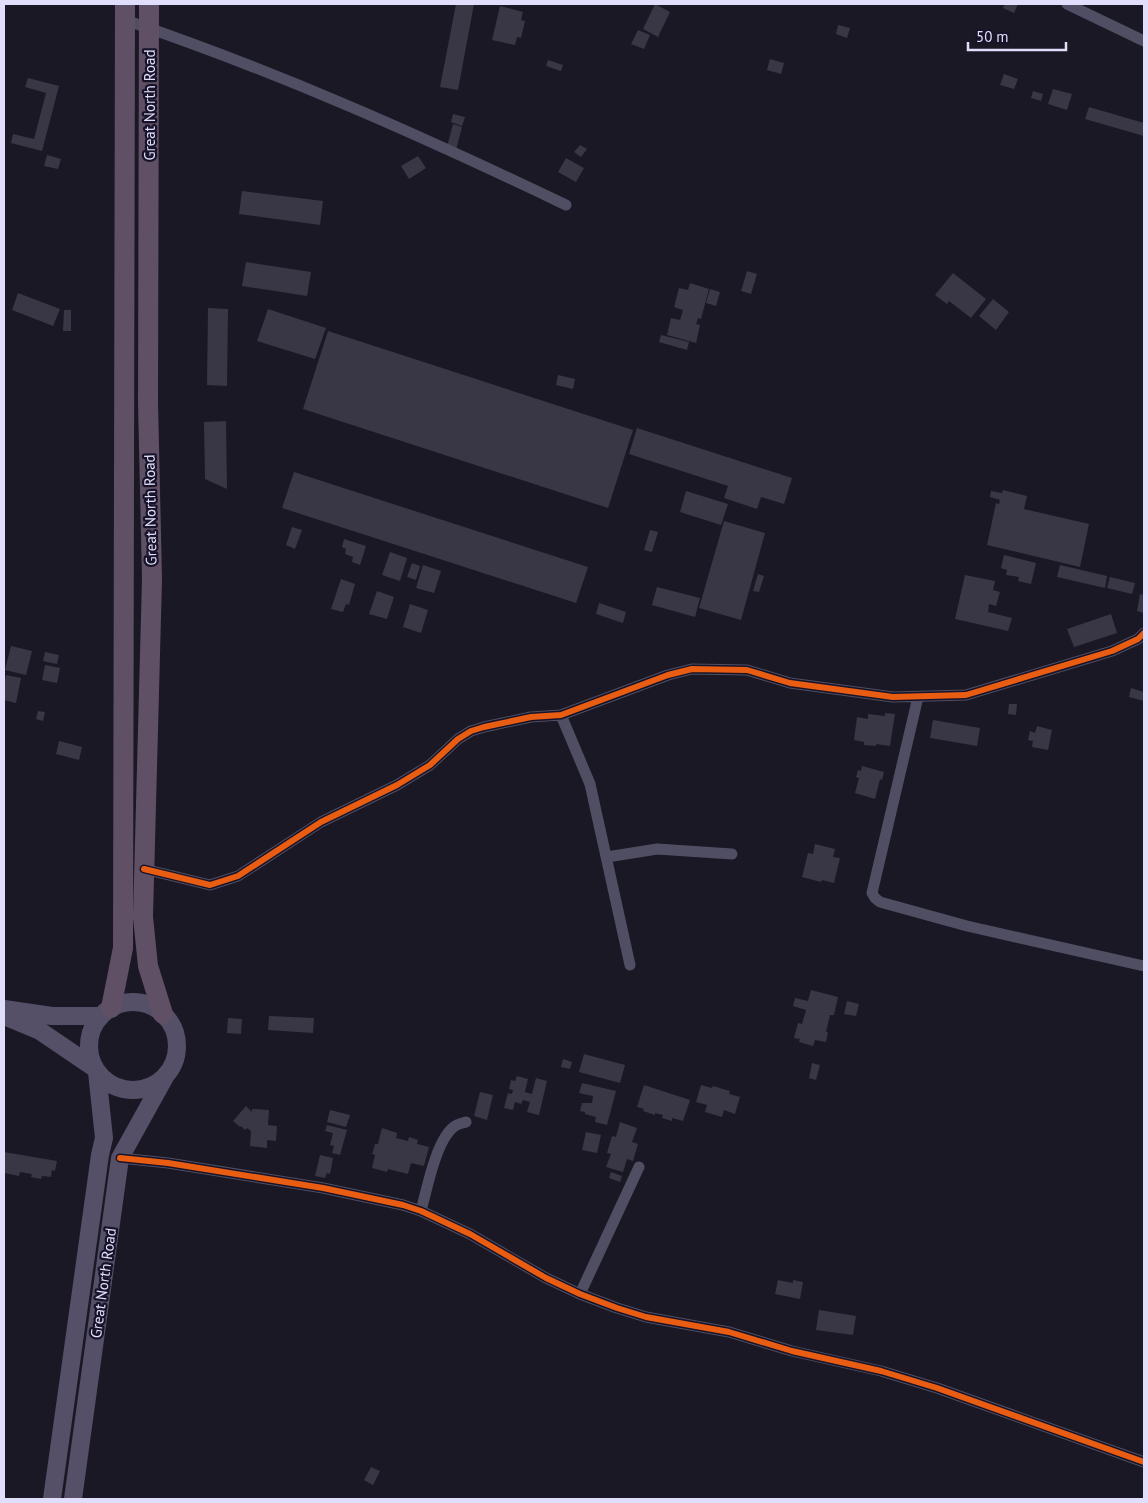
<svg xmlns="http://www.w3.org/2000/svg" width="1148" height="1503" font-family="'PT Sans',sans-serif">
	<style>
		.building { fill: #393745 }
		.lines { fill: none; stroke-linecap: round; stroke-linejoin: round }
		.street { stroke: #4f4e63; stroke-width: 11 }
		.primary { stroke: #564f68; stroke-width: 18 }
		.highway { stroke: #605065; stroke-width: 20 }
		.cycleway-casing { stroke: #171329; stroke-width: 9 }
		.cycleway { stroke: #e95d12; stroke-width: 6 }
		.labels { text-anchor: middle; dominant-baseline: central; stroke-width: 4.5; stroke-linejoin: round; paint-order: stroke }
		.street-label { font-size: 15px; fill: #e1defc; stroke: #171329 }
	</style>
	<rect width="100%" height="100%" fill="#1a1824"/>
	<path class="building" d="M456,4h18l-16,86 -18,-3z
		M655,4l15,8 -12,25 -15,-8z
		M1005,4h13l-4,9 -11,-5z
		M500,6l23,6 -2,8 4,1 -4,17 -4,-1 -2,8 -23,-5z
		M838,25l12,3 -3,10 -11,-4z
		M638,30l12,5 -6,14 -13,-5z
		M770,59l14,4 -3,11 -14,-4z
		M548,60l15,5 -2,6 -15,-5z
		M1004,74l14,5 -4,10 -14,-4z
		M28,78l31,8 -17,65 -31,-8 2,-9 21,5 12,-46 -21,-6z
		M1053,89l19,5 -5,16 -19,-6z
		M1033,91l10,3 -2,7 -10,-3z
		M1089,107l55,16v13l-59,-17z
		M453,114l12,3 -3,9 -11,-4z
		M453,124l9,3 -6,23 -9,-3z
		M580,145l7,4 -6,8 -7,-5z
		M47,155l14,4 -3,10 -14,-3z
		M418,156l8,12 -17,11 -8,-13z
		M566,158l18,10 -8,14 -18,-10z
		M242,191l81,10 -3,24 -81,-11z
		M246,262l65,10 -4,24 -65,-10z
		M747,271l10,3 -6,20 -10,-3z
		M953,273l33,26 -15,19 -22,-17 -2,3 -12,-9z
		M690,283l19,6 -8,30 -3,-1 -2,6 4,1 -4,18 -29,-8 4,-17 9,2 3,-10 -9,-3 5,-19 9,2z
		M710,289l10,3 -4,14 -10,-3z
		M18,293l42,16 -7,17 -41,-16z
		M993,299l16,13 -13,18 -17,-14z
		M208,308l20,1 -1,77 -20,-1z
		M268,309l58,19 -11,31 -58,-18z
		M64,310h7v21h-8z
		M328,331l305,99 -25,78 -305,-99z
		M661,335l28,7 -2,8 -28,-8z
		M558,375l17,4 -2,10 -17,-4z
		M226,421l1,68 -22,-10 -1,-57z
		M637,428l155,50 -8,26 -23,-7 -4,12 -33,-11 4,-12 -99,-32z
		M294,472l294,95 -12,36 -294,-95z
		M1003,490l24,6 -3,13 65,15 -9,43 -93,-22 9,-42 3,1 1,-4 -10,-3 1,-6 11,2z
		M686,491l42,13 -7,21 -41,-13z
		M724,521l41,12 -24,87 -42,-12z
		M292,527l10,3 -7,19 -9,-4z
		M650,530l8,2 -6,20 -8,-2z
		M344,539l22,7 -6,19 -8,-3 1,-5 -8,-3 1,-5 -4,-2z
		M390,552l17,6 -7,23 -18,-6z
		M1004,555l32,8 -5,21 -13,-3 1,-4 -13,-2 1,-5 -6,-2z
		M412,563l8,3 -4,14 -9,-3z
		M423,565l18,6 -7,22 -18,-5z
		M1060,565l47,11 -2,12 -48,-11z
		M758,574l6,2 -5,16 -6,-1z
		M965,575l30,6 -2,9 7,2 -4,14 -7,-2 -1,8 24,6 -4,13 -53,-12z
		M1110,577l25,6 -3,11 -25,-6z
		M341,579l14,5 -6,21 -3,-1 -3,8 -12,-3z
		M657,587l43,11 -5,19 -43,-12z
		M377,591l17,6 -7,22 -18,-5z
		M1140,594l4,1v18l-7,-2z
		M599,603l27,9 -3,11 -27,-9z
		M410,604l18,6 -7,23 -18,-6z
		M1111,614l6,19 -43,14 -7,-18z
		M11,646l21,5 -6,24 -21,-5z
		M45,652l14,3 -2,9 -14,-3z
		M45,665l15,3 -3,15 -15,-3z
		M6,675l15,3 -5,25 -12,-3v-16z
		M1131,688l13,4v9l-15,-4z
		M1009,704h8l-1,11 -8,-1z
		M38,711l7,1 -2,9 -7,-2z
		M885,713l10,1 -5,32 -14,-2v2l-12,-1v-3l-10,-2 3,-23 11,2v-5l17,2z
		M933,720l47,8 -3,18 -47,-8z
		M1037,726l15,4 -4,20 -16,-3 1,-6 -5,-1 2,-9 5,2z
		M59,741l23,6 -3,13 -23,-6z
		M862,766l22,6 -2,8 -2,-1 -5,20 -20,-6 4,-15 -3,-1 2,-7 3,1z
		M815,844l20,5 -2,8 7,1 -6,25 -12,-3 -1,2 -19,-5 6,-24 5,1z
		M811,990l27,7 -4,18h-4l-4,17h2l-2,10 -11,-2 -2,6 -14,-4 1,-3 -6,-1 4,-15 4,1 4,-14 -13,-4 2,-8 13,3z
		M847,1001l12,3 -3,12 -12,-2z
		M269,1016l45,2 -1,15 -45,-3z
		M228,1018l14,1 -1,15 -14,-1z
		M584,1054l41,11 -5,18 -41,-11z
		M563,1059l9,3 -2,7 -9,-2z
		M812,1063l8,2 -4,15 -7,-2z
		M517,1076l11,3 -3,13 7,2 4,-16 11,3 -8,34 -12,-3 3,-10 -7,-2 -2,4 -6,-2 -2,8 -9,-2 4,-15 4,1 1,-4 -4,-1 2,-9 4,1z
		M582,1083l34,8 -9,34 -12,-3 1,-5 -11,-3v-2l-5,-1 2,-8h10l1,-7 -14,-3z
		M644,1085l46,15 -7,21 -11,-3v3l-10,-3 1,-3 -8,-2v2l-12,-4 1,-2 -7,-2z
		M701,1085l11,3 1,-2 17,5 -1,3 11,3 -5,17 -11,-4 -2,7 -17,-5 2,-7 -11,-3z
		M480,1092l13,3 -6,25 -13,-4z
		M246,1106l6,6v-3l17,1 -1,15 9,1 -1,15 -9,-1v8l-17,-2 1,-15 -4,-3 -2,2 -4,-4 -1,1 -7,-6z
		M330,1110l20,5 -4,12 -19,-5z
		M620,1122l17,6 -5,14 6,2 -5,17 -6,-2 -4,13 -17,-5 5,-13 -4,-1 5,-17 4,1z
		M327,1125l20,5 -7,25 -8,-2 2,-7 -4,-1 3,-12 -8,-2z
		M382,1128l15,5 -1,5 12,3 1,-4 9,3 -1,4 12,3 -5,19 -13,-3 -3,11 -20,-5 -1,3 -15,-4 3,-13 -3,-1 3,-10h3z
		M586,1132l15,3 -4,18 -15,-3z
		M4,1152l53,9 -2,10 -3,-1 -1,7 -9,-1 -1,3 -10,-2 1,-3 -12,-2 -1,4 -15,-3z
		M320,1155l13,3 -3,16 -3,-1 -2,5 -10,-2z
		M611,1172l11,4 -2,6 -11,-4z
		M778,1280l15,3v-3l10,2 -3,17 -25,-5z
		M819,1310l37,6 -3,19 -37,-5z
		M371,1467l9,4 -7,14 -9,-5z"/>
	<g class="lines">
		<path class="street" d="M1067,4l77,37
			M125,20c151,51 297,116 441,185
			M918,697l-46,196 3,5 5,4 87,24 177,40
			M561,715l29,69 40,181
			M607,857l50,-8 75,5
			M144,869l66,16 28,-9 83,-54 76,-37 33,-20 28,-26 13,-8 13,-4 47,-10 30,-2 107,-40 24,-6 55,1 43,13 103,14 73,-2 146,-44 26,-12 6,-6
			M120,1158l48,5 155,25 80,17 18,6 49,23 76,44 34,16 37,14 29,9 83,15 63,19 89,20 56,17 207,74
			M421,1211c6,-22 15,-72 34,-85 3,-2 8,-3 11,-4
			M580,1294l59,-127"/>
		<path class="primary" d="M89 1046a44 44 0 1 1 88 0a44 44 0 1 1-88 0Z
			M4,1009l48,7h48
			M4,1016l36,15 53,36
			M52,1499l48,-344 4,-17 -7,-66
			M73,1499l47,-341 45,-81"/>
		<path class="highway" d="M149,4l-1,398 4,177 -9,338 5,49 15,48
			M111,1008l12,-60 2,-944"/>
		<defs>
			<path id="cycleway" d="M144,869l66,16 28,-9 83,-54 76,-37 33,-20 28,-26 13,-8 13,-4 47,-10 30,-2 107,-40 24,-6 55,1 43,13 103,14 73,-2 146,-44 26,-12 6,-6
				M120,1158l48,5 155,25 80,17 18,6 49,23 76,44 34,16 37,14 29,9 83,15 63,19 89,20 56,17 207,74"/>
		</defs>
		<use href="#cycleway" class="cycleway-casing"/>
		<use href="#cycleway" class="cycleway"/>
	</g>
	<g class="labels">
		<g class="street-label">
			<text transform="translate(149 105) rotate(-90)">Great North Road</text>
			<text transform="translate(150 510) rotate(-91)">Great North Road</text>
			<text transform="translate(103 1283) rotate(-82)">Great North Road</text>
		</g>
	</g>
	<rect width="1148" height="1503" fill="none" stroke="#e1defc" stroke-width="10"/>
	<path d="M968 42v8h98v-8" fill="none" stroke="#e1defc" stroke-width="2.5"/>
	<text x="976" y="42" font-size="15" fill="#e1defc" stroke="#171329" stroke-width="4" paint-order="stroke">50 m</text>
</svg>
